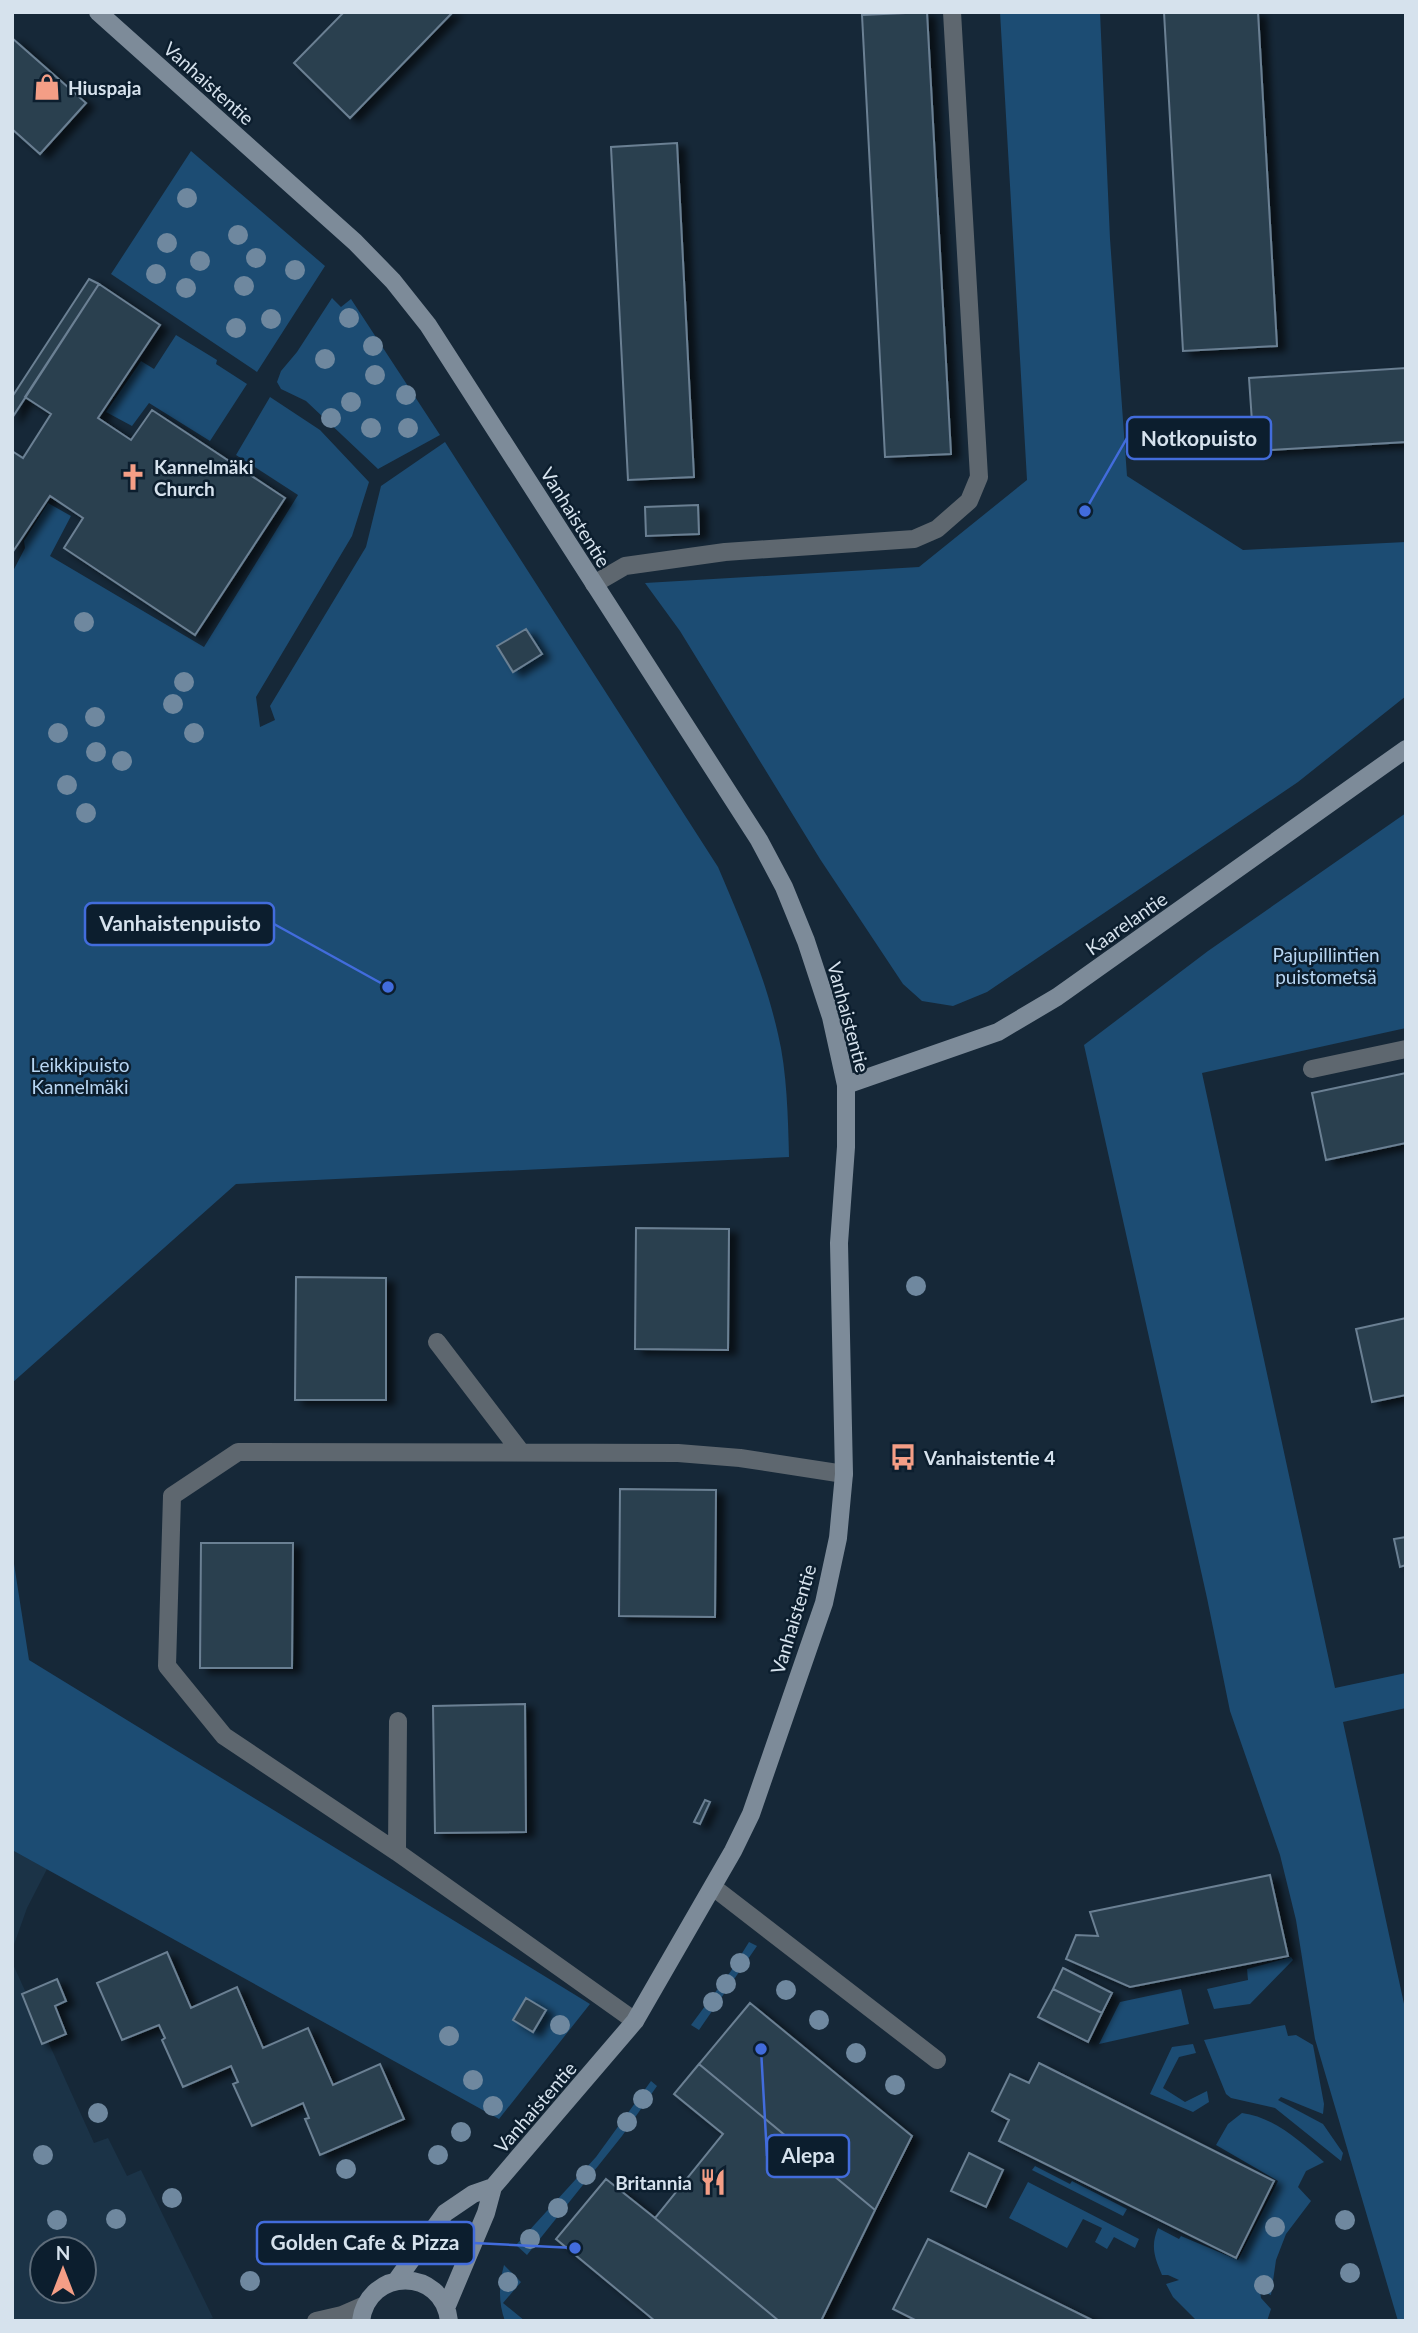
<svg xmlns="http://www.w3.org/2000/svg" width="1418" height="2333" font-family="Lato,sans-serif">
	<style>
		.built { fill: #1b3347; fill-rule: evenodd }
		.green { fill: #1c4c73 }
		.building { fill: #2c3f50; stroke: #6b8093; stroke-width: 2; filter: url(#shadow) }
		.lines { fill: none; stroke-linecap: round; stroke-linejoin: round }
		.service { stroke: #5e676f; stroke-width: 18 }
		.tertiary { stroke: #5e676f; stroke-width: 18 }
		.secondary { stroke: #7d8b99; stroke-width: 18 }
		.tree { fill: #6f889f }
		.labels { text-anchor: middle; dominant-baseline: central; stroke-width: 5; stroke-linejoin: round; paint-order: stroke }
		.street-label { font-size: 19px; fill: #d6e2ed; stroke: #0c1e2e }
		.poi-label { font-size: 19px; font-weight: bold; fill: #d6e2ed; stroke: #0c1e2e; text-anchor: start }
		.park-label { font-size: 19px; fill: #b8d6f3; stroke: #0c1e2e }
		.leader { fill: none; stroke: #426cdc; stroke-width: 2.5 }
		.callout-dot { fill: #426cdc; stroke: #0c1e2e; stroke-width: 2.5 }
		.callout { fill: #0c1e2e; stroke: #426cdc; stroke-width: 2.5 }
		.callout-label { font-size: 21px; text-anchor: middle; font-weight: bold; fill: #d6e2ed }
	</style>
	<defs>
		<filter id="shadow"><feDropShadow dx="8" dy="4.5" stdDeviation="3.5" flood-color="#0009"/></filter>
	</defs>
	<rect width="100%" height="100%" fill="#162838"/>
	<path class="built" d="M12,1850l35,19 -20,39 -15,42z
		M12,1962l82,181 14,-5 19,38 14,-6 72,148 -12,3h-189zM42,2249h42v42h-42z"/>
	<path class="green" d="M1000,12h100l10,227 17,237 116,74 163,-8v154l-108,86 -311,210 -34,14 -31,-5 -19,-17 -83,-125 -140,-228 -35,-48 274,-16 108,-87z
		M191,151l134,115 -68,106 -146,-98z
		M332,298l9,9 10,-8 89,136 -62,34 -72,-68 -25,-12 -4,-7 4,-11 16,-19z
		M176,335l41,25 -1,4 31,20 -37,57 -61,-38 -17,23 -26,-14 35,-51 13,8z
		M270,397l50,33 49,52 -17,54 -96,161 4,30 15,-7 -5,-14 96,-159 15,-61 64,-44 273,425c23,54 47,109 60,167 9,37 10,84 11,123l-553,27 -224,199v-810l13,-25 -1,-7 24,-38 23,13 -21,40 154,91 94,-152 -62,-40z
		M1406,813v215l-204,45 133,615 71,-15v35l-63,14 63,291v308h-8l-83,-282 -19,-119 -16,-65 -50,-144 -23,-113 -123,-553 124,-94z
		M12,1551l17,109 561,344 -91,115 -487,-269z
		M749,1942l8,4 -58,84 -8,-5 40,-54z
		M1291,1957l2,3 -43,44 -36,5 -7,-20 41,-9 -1,-11z
		M1181,1989l8,35 -90,20 21,-42z
		M1285,2025l3,11 8,-1 17,10 11,59 -1,10 -42,-17 -3,3 45,24 20,29 -2,8 -66,-53 -44,-10 -5,-4 -22,-54z
		M1193,2044l3,9 -17,4 -16,31 22,14 22,-11 2,11 -16,10 -43,-18 22,-47z
		M651,2081l6,5 -35,50 -95,119 -11,-10 80,-88z
		M1242,2113c32,4 59,29 82,49l-18,9 -8,16 13,14 -25,33 -10,26 -5,35 -11,-4 1,7 10,11 -4,12h-70l-24,-24 -7,-13 13,-4 -11,-5h-6c-7,-17 -12,-28 -4,-47l21,11 2,-3 57,24 40,-79 -62,-36 12,-21z
		M1035,2166l35,18 2,-3 55,28 -4,7 -91,-46z
		M1028,2182l111,57 -4,9 -21,-11 -7,12 -12,-7 7,-14 -19,-9 -16,29 -58,-30z
		M504,2265l17,17 -18,21 22,18h-20c-7,-19 -6,-37 -1,-56z"/>
	<path class="building" d="M344,12h109l-103,106 -56,-55z
		M927,12l24,442 -66,3 -23,-442z
		M1164,12h94l19,334 -94,5z
		M12,38l74,65 -46,51 -28,-25z
		M677,143l17,334 -66,3 -17,-333z
		M89,279l10,5 -87,134v-21z
		M99,284l61,41 -62,93 33,22 21,-30 133,88 -90,137 -131,-87 19,-30 -33,-22 -38,57v-102l11,7 28,-44 -26,-17z
		M1406,368v74l-152,9 -5,-73z
		M698,505l1,29 -53,2 -1,-29z
		M526,629l16,25 -29,18 -16,-26z
		M1406,1073v70l-80,17 -14,-67z
		M636,1228l93,1 -1,121 -93,-1z
		M296,1277l90,1v122h-91z
		M1406,1318v77l-34,7 -16,-73z
		M620,1489l96,1 -1,127 -96,-1z
		M1406,1537v28l-6,2 -6,-28z
		M201,1543h92l-1,125h-92z
		M525,1704l1,128 -91,1 -2,-127z
		M705,1800l5,2 -10,22 -6,-2z
		M1270,1875l18,81 -158,31 -64,-28 10,-24 22,1 -8,-24z
		M167,1952l24,56 46,-21 26,61 45,-20 25,57 47,-21 24,55 -84,36 -15,-36 4,-1 -6,-15 -51,23 -19,-42 5,-2 -7,-16 -48,21 -21,-47 3,-2 -6,-13 -37,15 -25,-57z
		M1063,1968l49,25 -10,20 -49,-24z
		M57,1979l9,22 -11,5 11,28 -24,10 -20,-50z
		M1053,1989l49,24 -14,29 -50,-25z
		M526,1998l20,12 -13,22 -20,-12z
		M750,2003l162,133 -37,74 -176,-146z
		M1039,2063l235,118 -38,77 -237,-117 10,-21 -17,-9 18,-37 19,9z
		M699,2064l176,146 -54,111h-42l-124,-103 68,-84 -49,-40z
		M969,2153l34,17 -17,37 -35,-16z
		M606,2179l49,39 124,103h-124l-99,-82z
		M928,2239l166,82h-177l-24,-12z"/>
	<g class="lines">
		<path class="service" d="M594,584l31,-18 100,-14 189,-13 23,-10 32,-28 10,-24 -27,-465
			M1312,1069l94,-20
			M437,1342l84,110
			M397,1852l1,-131
			M713,1887l224,173
			M635,2021l-238,-169 -173,-116 -57,-70 5,-170 66,-44 440,1 62,5 104,16"/>
		<path class="tertiary" d="M316,2321l26,-6 23,-10"/>
		<path class="secondary" d="M98,12l257,230 38,39 35,44 331,515 25,47 22,54 25,76 15,68v62l-7,96 5,231 -6,64 -14,65 -73,211 -18,37 -98,170 -142,166 -7,26 -40,95
			M846,1085l152,-53 59,-35 349,-248
			M396,2281l49,-68 28,-19 20,-7
			M361,2321c7,-54 82,-54 88,0"/>
	</g>
	<g class="tree">
		<circle cx="187" cy="198" r="10"/>
		<circle cx="238" cy="235" r="10"/>
		<circle cx="167" cy="243" r="10"/>
		<circle cx="256" cy="258" r="10"/>
		<circle cx="200" cy="261" r="10"/>
		<circle cx="295" cy="270" r="10"/>
		<circle cx="156" cy="274" r="10"/>
		<circle cx="244" cy="286" r="10"/>
		<circle cx="186" cy="288" r="10"/>
		<circle cx="349" cy="318" r="10"/>
		<circle cx="271" cy="319" r="10"/>
		<circle cx="236" cy="328" r="10"/>
		<circle cx="373" cy="346" r="10"/>
		<circle cx="325" cy="359" r="10"/>
		<circle cx="375" cy="375" r="10"/>
		<circle cx="406" cy="395" r="10"/>
		<circle cx="351" cy="402" r="10"/>
		<circle cx="331" cy="418" r="10"/>
		<circle cx="371" cy="428" r="10"/>
		<circle cx="408" cy="428" r="10"/>
		<circle cx="84" cy="622" r="10"/>
		<circle cx="184" cy="682" r="10"/>
		<circle cx="173" cy="704" r="10"/>
		<circle cx="95" cy="717" r="10"/>
		<circle cx="58" cy="733" r="10"/>
		<circle cx="194" cy="733" r="10"/>
		<circle cx="96" cy="752" r="10"/>
		<circle cx="122" cy="761" r="10"/>
		<circle cx="67" cy="785" r="10"/>
		<circle cx="86" cy="813" r="10"/>
		<circle cx="916" cy="1286" r="10"/>
		<circle cx="740" cy="1963" r="10"/>
		<circle cx="726" cy="1984" r="10"/>
		<circle cx="786" cy="1990" r="10"/>
		<circle cx="713" cy="2002" r="10"/>
		<circle cx="819" cy="2020" r="10"/>
		<circle cx="560" cy="2025" r="10"/>
		<circle cx="449" cy="2036" r="10"/>
		<circle cx="856" cy="2053" r="10"/>
		<circle cx="473" cy="2080" r="10"/>
		<circle cx="895" cy="2085" r="10"/>
		<circle cx="643" cy="2099" r="10"/>
		<circle cx="493" cy="2106" r="10"/>
		<circle cx="98" cy="2113" r="10"/>
		<circle cx="627" cy="2122" r="10"/>
		<circle cx="461" cy="2132" r="10"/>
		<circle cx="43" cy="2155" r="10"/>
		<circle cx="438" cy="2155" r="10"/>
		<circle cx="346" cy="2169" r="10"/>
		<circle cx="586" cy="2175" r="10"/>
		<circle cx="172" cy="2198" r="10"/>
		<circle cx="558" cy="2208" r="10"/>
		<circle cx="116" cy="2219" r="10"/>
		<circle cx="57" cy="2220" r="10"/>
		<circle cx="1345" cy="2220" r="10"/>
		<circle cx="1275" cy="2227" r="10"/>
		<circle cx="530" cy="2239" r="10"/>
		<circle cx="1350" cy="2273" r="10"/>
		<circle cx="250" cy="2281" r="10"/>
		<circle cx="508" cy="2282" r="10"/>
		<circle cx="1264" cy="2285" r="10"/>
	</g>
	<defs>
		<symbol id="shop-bare" viewBox="-9 -9 18 18"><path d="M-5-2.5h2.3a2.7 3.5 0 0 1 5.4 0H5L5.5 6h-11ZM-1.5-2.5h3a1.5 2.3 0 0 0-3 0Z" fill="#f49e86" stroke="#0c1e2e" stroke-width="2.5" paint-order="stroke"/></symbol>
		<symbol id="church-bare" viewBox="-9 -9 18 18"><path d="M-1.2-6h2.4v3.5h3.3v2.4h-3.3V6h-2.4V-.1h-3.3v-2.4h3.3Z" fill="#f49e86" stroke="#0c1e2e" stroke-width="2.5" paint-order="stroke"/></symbol>
		<symbol id="bus-bare" viewBox="-9 -9 18 18"><path d="M-5-6H5V4H4V6H2V4H-2V6H-4V4H-5ZM-3.5-4V0h7V-4ZM-3.5 1.2v1.5H-2V1.2ZM2 1.2v1.5H3.5V1.2Z" fill="#f49e86" stroke="#0c1e2e" stroke-width="2.5" paint-order="stroke"/></symbol>
		<symbol id="restaurant-bare" viewBox="-9 -9 18 18"><path d="M-5-6h1v4h1v-4h1v4h1v-4h1v5L-1.5 .5V6h-2V.5L-5-1ZM5-6V6H3V1.5H1.5Q1.5-4 5-6Z" fill="#f49e86" stroke="#0c1e2e" stroke-width="2.5" paint-order="stroke"/></symbol>
	</defs>
	<g fill-rule="evenodd">
		<use href="#shop-bare" x="28" y="68" width="38" height="38"/>
		<use href="#church-bare" x="114" y="458" width="38" height="38"/>
		<use href="#bus-bare" x="884" y="1438" width="38" height="38"/>
		<use href="#restaurant-bare" x="694" y="2163" width="38" height="38"/>
	</g>
	<g class="labels">
		<g class="street-label">
			<text transform="translate(209 83) rotate(42)">Vanhaistentie</text>
			<text transform="translate(576 517) rotate(58)">Vanhaistentie</text>
			<text transform="translate(1126 923) rotate(-35)">Kaarelantie</text>
			<text transform="translate(849 1017) rotate(75)">Vanhaistentie</text>
			<text transform="translate(793 1619) rotate(-73)">Vanhaistentie</text>
			<text transform="translate(535 2107) rotate(-49)">Vanhaistentie</text>
		</g>
		<g class="poi-label">
			<text x="68" y="87">Hiuspaja</text>
			<text x="154" y="466">Kannelmäki<tspan x="154" dy="22">Church</tspan></text>
			<text x="924" y="1457">Vanhaistentie 4</text>
			<text x="692" y="2182" text-anchor="end">Britannia</text>
		</g>
		<g class="park-label">
			<text x="1326" y="954">Pajupillintien<tspan x="1326" dy="22">puistometsä</tspan></text>
			<text x="80" y="1064">Leikkipuisto<tspan x="80" dy="22">Kannelmäki</tspan></text>
		</g>
	</g>
	<path class="leader" d="M1085 511L1127 438M388 987L274 924M761 2049L767 2156M575 2248L474 2243"/>
	<g class="callout-dot">
		<circle cx="1085" cy="511" r="7"/>
		<circle cx="388" cy="987" r="7"/>
		<circle cx="761" cy="2049" r="7"/>
		<circle cx="575" cy="2248" r="7"/>
	</g>
	<g class="callout">
		<rect x="1127" y="417" width="144" height="42" rx="7"/>
		<rect x="85" y="903" width="189" height="42" rx="7"/>
		<rect x="767" y="2135" width="82" height="42" rx="7"/>
		<rect x="257" y="2222" width="217" height="42" rx="7"/>
	</g>
	<g class="callout-label">
		<text x="1199" y="446">Notkopuisto</text>
		<text x="180" y="931">Vanhaistenpuisto</text>
		<text x="808" y="2163">Alepa</text>
		<text x="365" y="2250">Golden Cafe &amp; Pizza</text>
	</g>
	<rect width="1418" height="2333" fill="none" stroke="#d6e2ed" stroke-width="28"/>
	<g transform="translate(63 2270)"><circle r="33" fill="#0c1e2e" stroke="#5d6c7a" stroke-width="2"/>
	<path d="M0-5L12 26L0 18L-12 26Z" fill="#f49e86"/>
	<text y="-10" font-size="19" font-weight="bold" text-anchor="middle" fill="#d6e2ed">N</text>
	</g>
</svg>
